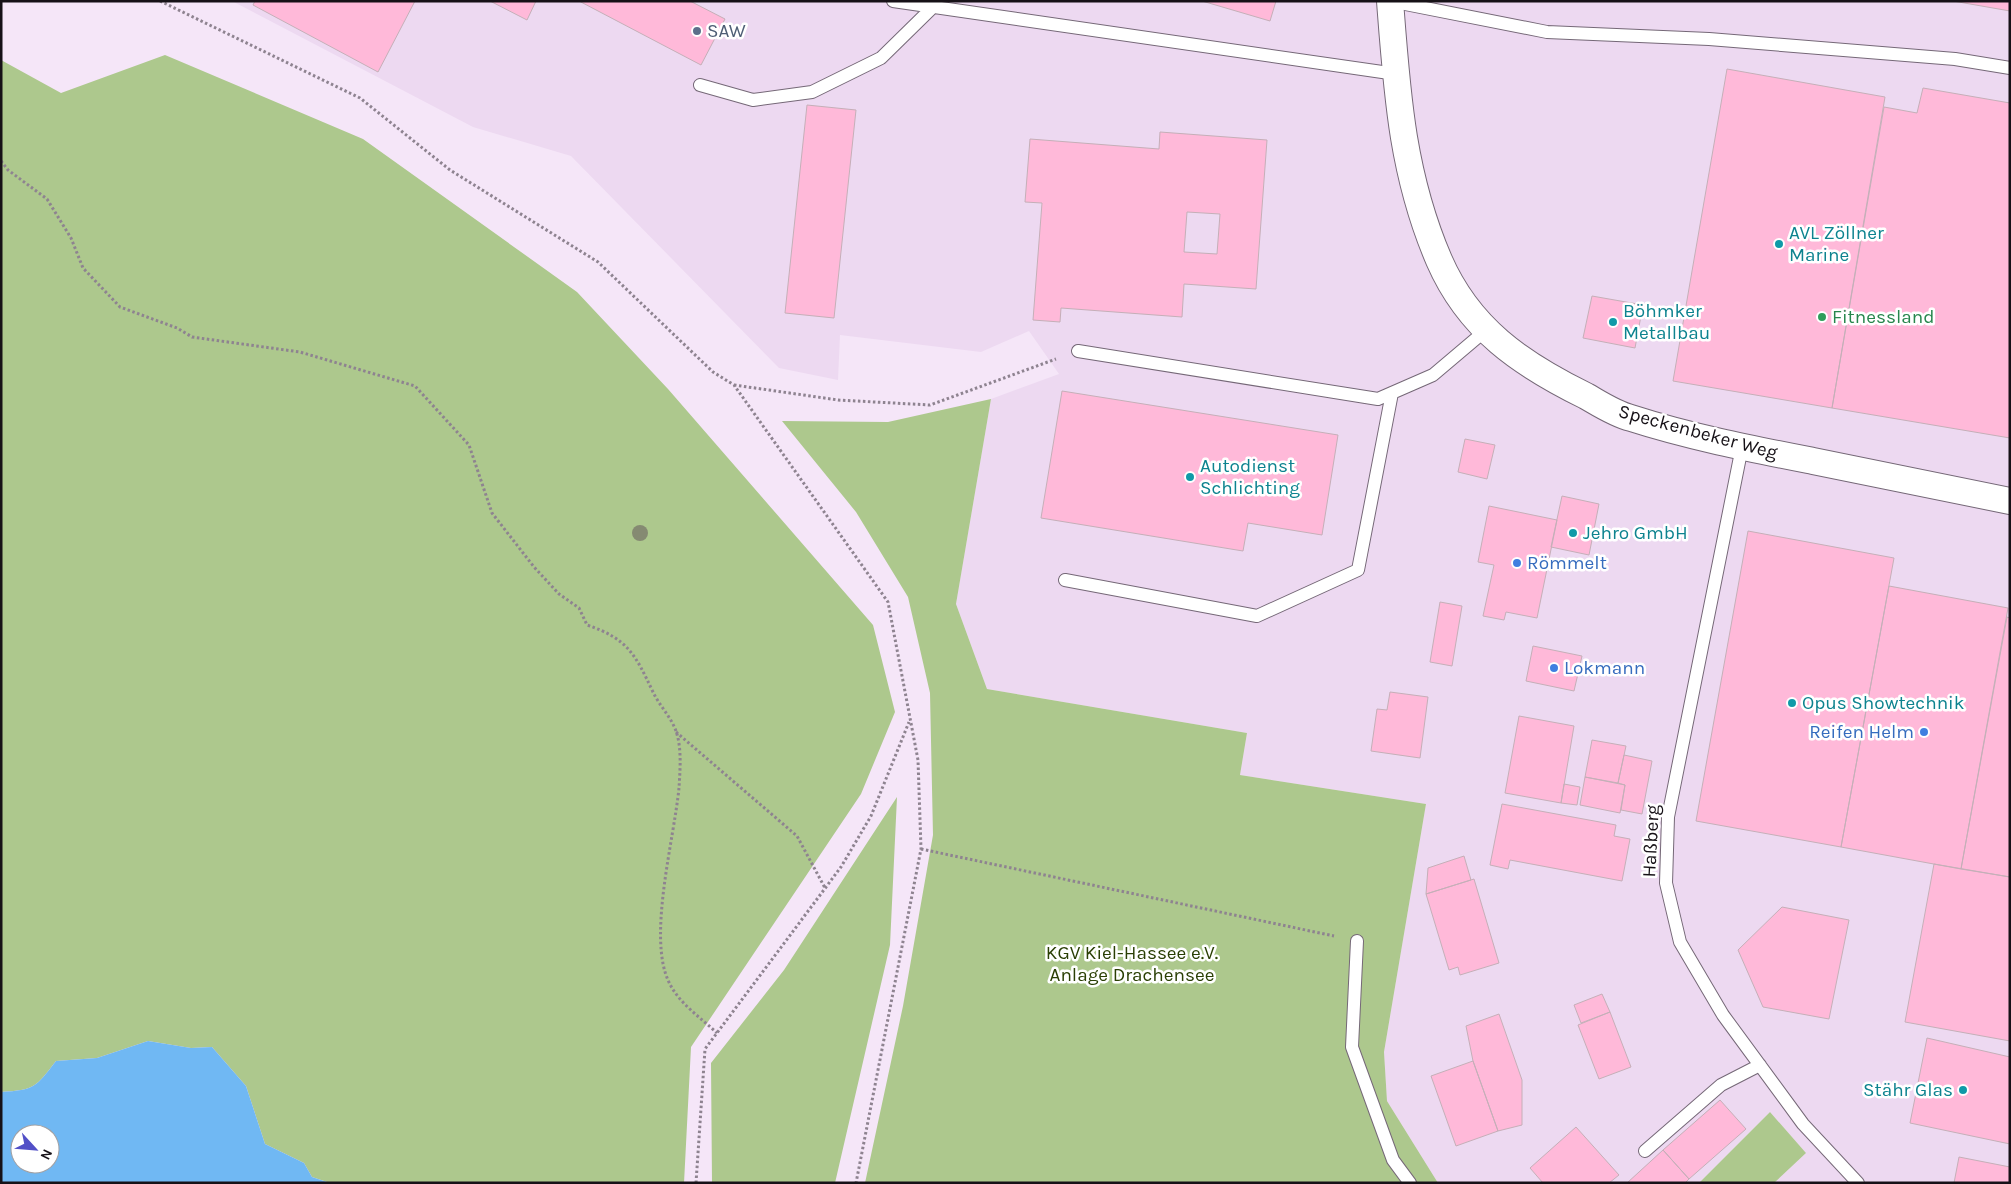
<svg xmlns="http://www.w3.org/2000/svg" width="2011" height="1184" font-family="Karla,sans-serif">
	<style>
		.built { fill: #edd9f1 }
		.green { fill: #adc88d }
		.water { fill: #70b8f3; fill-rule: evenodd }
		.building { fill: #ffb9d9; stroke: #c5afb8; fill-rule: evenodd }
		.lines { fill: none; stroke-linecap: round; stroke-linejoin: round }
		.lane-casing { stroke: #756877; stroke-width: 14 }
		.street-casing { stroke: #756877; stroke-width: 28 }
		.path { stroke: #8e8390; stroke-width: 3; stroke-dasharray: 2.5 2.5; stroke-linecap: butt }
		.lane { stroke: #fff; stroke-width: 12 }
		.street { stroke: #fff; stroke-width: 26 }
		.tree { fill: #858a72 }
		.service-dot { fill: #5c6f8a; stroke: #fff; stroke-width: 2 }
		.culture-dot { fill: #0f9aa8; stroke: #fff; stroke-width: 2 }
		.leisure-dot { fill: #2e9e5b; stroke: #fff; stroke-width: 2 }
		.shop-dot { fill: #3f7fe0; stroke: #fff; stroke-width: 2 }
		.labels { text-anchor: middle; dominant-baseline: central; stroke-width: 5; stroke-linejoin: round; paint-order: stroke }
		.service-label { font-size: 19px; fill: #4e5e75; stroke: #fff; text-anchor: start }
		.culture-label { font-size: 19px; fill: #0d838f; stroke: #fff; text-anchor: start }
		.leisure-label { font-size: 19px; fill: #27864d; stroke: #fff; text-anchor: start }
		.street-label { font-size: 19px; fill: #161117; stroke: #fff }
		.shop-label { font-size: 19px; fill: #366cbe; stroke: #fff; text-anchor: start }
		.park-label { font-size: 19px; fill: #2a3f04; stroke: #fff }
	</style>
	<rect width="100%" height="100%" fill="#f5e6f8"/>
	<path class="built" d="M232,1h1778v1182h-236l32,-30 -36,-41 -71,71h-261l-51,-82 -3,-49 42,-248 -186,-29 7,-42 -260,-44 -31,-85 35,-205 68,-25 -30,-43 -48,21 -141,-17 -2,45 -59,-12 -208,-212 -98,-29z"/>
	<path class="green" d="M165,55l198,84 214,153 91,97 205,236 22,87 -34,82 -170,253 -7,136h-354l-18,-6 -8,-14 -39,-19 -19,-58 -34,-39 -21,1 -43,-7 -51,17 -41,3c-20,26 -21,29 -55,31v-1032l60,33z
		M991,399l-35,205 31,85 260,44 -7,42 186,29 -42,248 3,49 51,82h-573l38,-177 30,-171 -3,-142 -22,-96 -52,-85 -74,-91 106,1z
		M897,797l-7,148 -55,238h-123l-1,-120 73,-93z
		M1770,1112l36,41 -32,30h-75z"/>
	<path class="water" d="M148,1041l43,7 21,-1 34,39 19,58 39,19 8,14 18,6h-329v-91c34,-2 35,-5 55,-31l41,-3zM20,1134h30v30h-30z"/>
	<path class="building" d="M255,1h160l-37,71 -125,-67z
		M490,1h46l-9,19z
		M579,1h111l35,18 -24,46z
		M1202,1h74l-6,20z
		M1953,1h57v10z
		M1727,69l158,28 -53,311 -159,-27z
		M1923,88l87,15v335l-178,-30 52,-301 33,6z
		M807,105l49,5 -22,208 -49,-5z
		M1160,132l107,8 -11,149 -72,-5 -2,33 -121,-9 -1,14 -27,-2 9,-117 -17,-1 5,-63 129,10zM1187,212l33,2 -3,40 -33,-2z
		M1592,296l51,9 -8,43 -52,-10z
		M1062,391l276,44 -16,100 -74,-12 -5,28 -202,-33z
		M1465,439l30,6 -8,34 -29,-7z
		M1562,496l37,8 -10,51 -38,-8z
		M1489,506l68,14 -20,98 -31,-6 -2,8 -21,-4 11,-51 -16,-3z
		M1748,531l146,27 -53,289 -145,-26z
		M1889,586l119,22 -47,261 -120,-22z
		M1440,602l22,4 -10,60 -22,-4z
		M2007,617l3,1v259l-49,-8z
		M1533,646l49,10 -8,35 -48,-10z
		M1390,692l38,5 -8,61 -49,-7 6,-42 10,1z
		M1519,716l55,10 -13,77 -56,-10z
		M1592,740l34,6 -8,37 -33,-6z
		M1624,755l28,6 -10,53 -21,-4 4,-25 -7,-2z
		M1585,777l40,8 -5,28 -40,-8z
		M1564,784l16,3 -3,18 -16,-2z
		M1502,804l114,21 -2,11 16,3 -8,42 -112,-21 -2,9 -18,-4z
		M1464,856l7,24 -45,14 2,-26z
		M1934,864l76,13v164l-105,-19z
		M1474,879l25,84 -39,12 -2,-8 -9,3 -23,-76z
		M1782,907l67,13 -20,99 -66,-12 -25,-57z
		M1602,994l8,18 -29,11 -7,-18z
		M1610,1012l21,55 -32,12 -21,-54z
		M1499,1014l23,66v45l-24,6 -25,-70 -7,-35z
		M1927,1038l83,19v87l-100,-21z
		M1473,1061l25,70 -42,15 -25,-70z
		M1720,1100l26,29 -57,50 -26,-29z
		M1576,1127l43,48 -10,8h-66l-13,-15z
		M1663,1150l26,29 -4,4h-58z
		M1959,1157l51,10v16h-56z"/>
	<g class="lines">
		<defs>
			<path id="lane" d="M893,1l503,73
				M1390,1l157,31 162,7 246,20 55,9
				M700,85l53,15 59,-8 69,-34 52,-51
				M1078,351l300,48 55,-24 52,-44
				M1742,447l-74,370 -2,66 14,59 43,73 80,109 55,59
				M1065,580l192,36 101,-46 34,-177
				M1357,941l-5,106 41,113 17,23
				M1645,1151l76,-66 39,-20"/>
			<path id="street" d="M1390,1c7,92 12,173 49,259 30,69 82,104 147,136 14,8 29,18 45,22 59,19 121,31 182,43 65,13 131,26 197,40"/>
		</defs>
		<use href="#lane" class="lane-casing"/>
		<use href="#street" class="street-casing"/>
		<path class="path" d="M160,1l200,97 90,72 148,92 115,110 21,13 154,217 30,158 3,89 -65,334
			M1,161l7,9 39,29 24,39 12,30 37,39 57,21 15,9 108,15 115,34 54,59 23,68 42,54 25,27 20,14 8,17c41,14 48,29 66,67 6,13 18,25 23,39 6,17 4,40 3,57 -5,51 -31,147 -11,192 9,22 32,37 49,53
			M734,385l104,15 92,5 126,-46
			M676,732l121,104 28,52
			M921,849l413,87
			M696,1183l9,-134 136,-182 30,-51 38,-94"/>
		<use href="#lane" class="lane"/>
		<use href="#street" class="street"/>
	</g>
	<circle class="tree" cx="640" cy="533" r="8"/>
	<circle class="service-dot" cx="697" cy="31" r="5"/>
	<g class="culture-dot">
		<circle cx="1779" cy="244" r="5"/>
		<circle cx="1613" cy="322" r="5"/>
		<circle cx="1190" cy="477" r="5"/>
		<circle cx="1573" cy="533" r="5"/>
		<circle cx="1792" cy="703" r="5"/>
		<circle cx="1963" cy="1090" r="5"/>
	</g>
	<circle class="leisure-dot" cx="1822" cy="317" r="5"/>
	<g class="shop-dot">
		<circle cx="1517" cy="563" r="5"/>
		<circle cx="1554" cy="668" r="5"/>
		<circle cx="1924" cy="732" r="5"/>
	</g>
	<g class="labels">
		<g class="service-label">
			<text x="707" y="31">SAW</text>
		</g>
		<g class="culture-label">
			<text x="1789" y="233">AVL Zöllner<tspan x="1789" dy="22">Marine</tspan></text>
			<text x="1623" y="311">Böhmker<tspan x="1623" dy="22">Metallbau</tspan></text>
			<text x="1200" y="466">Autodienst<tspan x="1200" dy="22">Schlichting</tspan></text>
			<text x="1583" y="533">Jehro GmbH</text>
			<text x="1802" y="703">Opus Showtechnik</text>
			<text x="1953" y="1090" text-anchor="end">Stähr Glas</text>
		</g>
		<g class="leisure-label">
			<text x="1832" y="317">Fitnessland</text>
		</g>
		<g class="street-label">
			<text transform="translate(1698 432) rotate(15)">Speckenbeker Weg</text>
			<text transform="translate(1651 841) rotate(-87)">Haßberg</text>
		</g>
		<g class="shop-label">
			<text x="1527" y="563">Römmelt</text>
			<text x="1564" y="668">Lokmann</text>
			<text x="1914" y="732" text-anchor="end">Reifen Helm</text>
		</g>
		<g class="park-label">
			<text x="1132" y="953">KGV Kiel-Hassee e.V.<tspan x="1132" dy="22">Anlage Drachensee</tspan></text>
		</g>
	</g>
	<rect width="2011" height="1184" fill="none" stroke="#161117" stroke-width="5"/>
	<g transform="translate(35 1149) rotate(116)"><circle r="24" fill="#ffffff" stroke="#a2a0a2"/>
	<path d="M0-4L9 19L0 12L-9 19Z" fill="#5250c7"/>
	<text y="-8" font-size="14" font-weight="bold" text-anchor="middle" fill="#161117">N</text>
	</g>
</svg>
